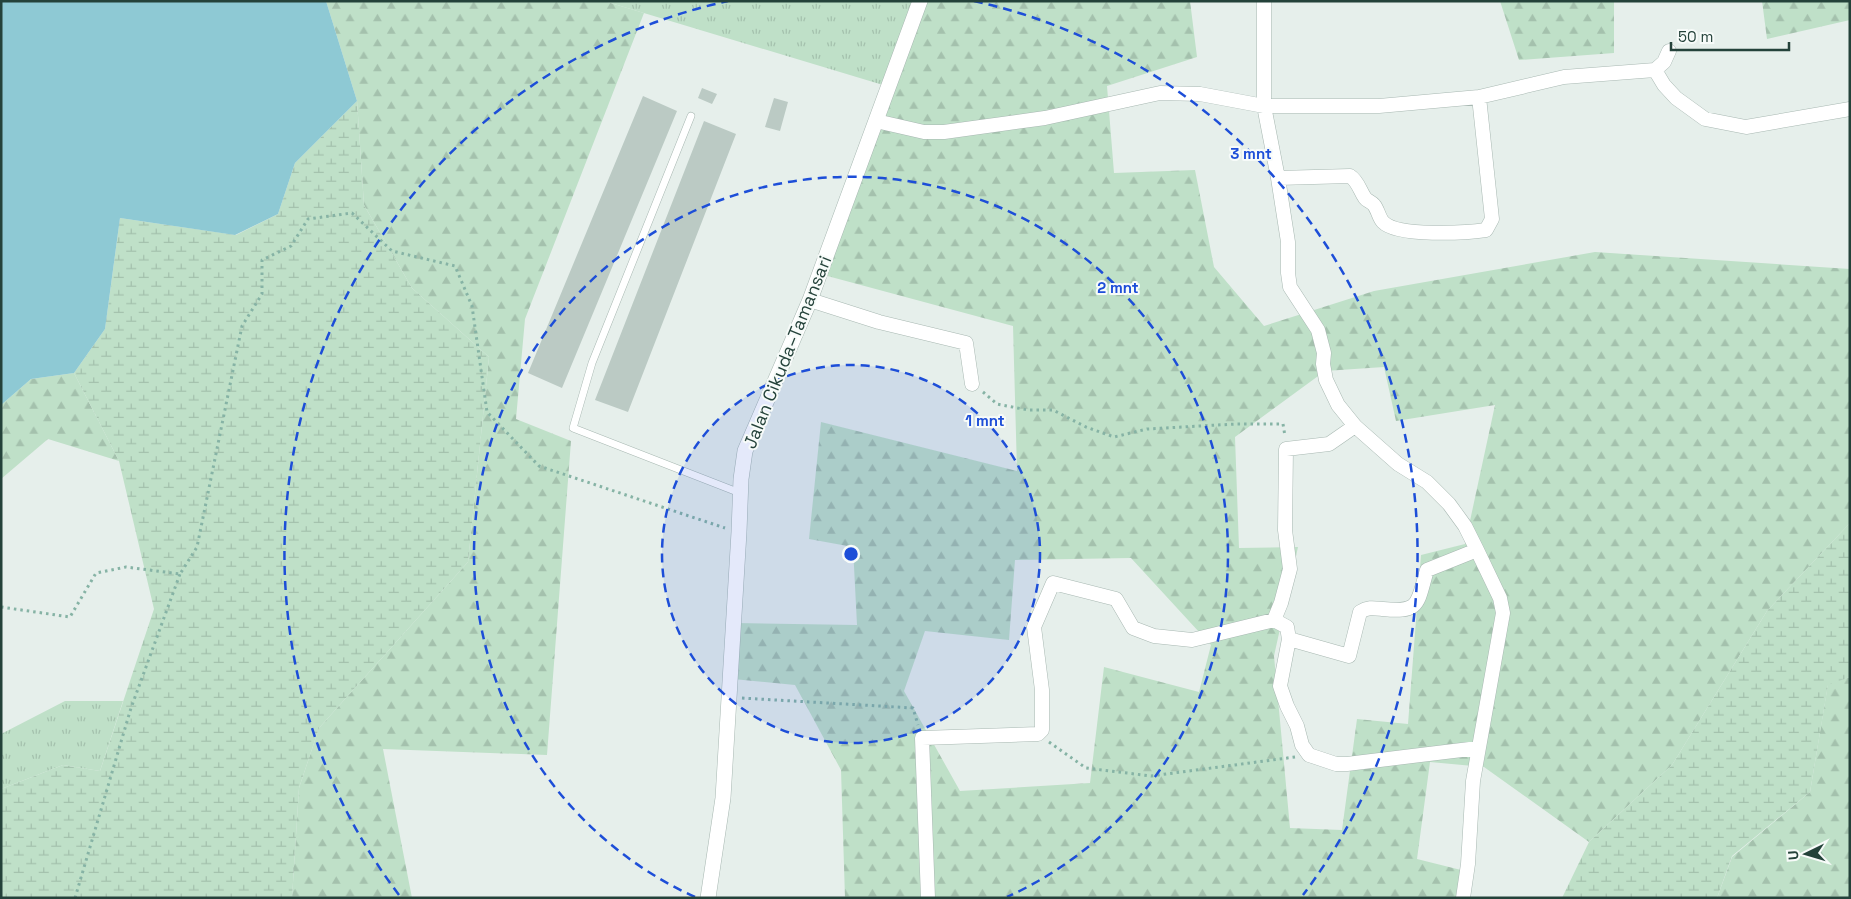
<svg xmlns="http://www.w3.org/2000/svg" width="1851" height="899" font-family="'Space Grotesk',sans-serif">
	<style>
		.grass { fill: url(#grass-tufts) }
		.forest { fill: url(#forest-firs); fill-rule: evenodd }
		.wetland { fill: url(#wetland-marsh) }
		.water { fill: #8ec9d4 }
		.building { fill: #bbcac4 }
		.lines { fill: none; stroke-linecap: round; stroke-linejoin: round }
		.service-casing { stroke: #a8b8b2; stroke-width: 8 }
		.minor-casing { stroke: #a8b8b2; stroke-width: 15 }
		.tertiary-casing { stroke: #a8b8b2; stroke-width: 16 }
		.path { stroke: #86b3a5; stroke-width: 3; stroke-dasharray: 2.5 4; stroke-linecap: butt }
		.service { stroke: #fff; stroke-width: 7 }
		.minor { stroke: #fff; stroke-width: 14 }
		.tertiary { stroke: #fff; stroke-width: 15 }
		.ring { fill: none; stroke: #1d4ed8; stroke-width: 2.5; stroke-dasharray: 9 6 }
		.labels { text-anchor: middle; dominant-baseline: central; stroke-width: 4; stroke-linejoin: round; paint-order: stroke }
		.street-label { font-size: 18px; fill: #24423a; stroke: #f7fbf9 }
		.centre { fill: #1d4ed8; stroke: #f7fbf9; stroke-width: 2.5 }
		.ring-label { font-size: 15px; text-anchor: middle; font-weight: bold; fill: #1d4ed8; stroke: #f7fbf9; stroke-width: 4; stroke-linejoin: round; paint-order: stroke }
	</style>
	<defs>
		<pattern id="grass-tufts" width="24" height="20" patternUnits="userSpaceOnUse" patternTransform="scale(1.25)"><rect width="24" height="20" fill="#bfe0c8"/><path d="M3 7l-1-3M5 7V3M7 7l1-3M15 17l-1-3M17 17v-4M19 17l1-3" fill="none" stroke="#a4c1ad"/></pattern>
		<pattern id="forest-firs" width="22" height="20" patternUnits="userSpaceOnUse" patternTransform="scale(1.25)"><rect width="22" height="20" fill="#bfe0c8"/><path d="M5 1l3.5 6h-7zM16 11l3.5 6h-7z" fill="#a4c1ad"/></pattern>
		<pattern id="wetland-marsh" width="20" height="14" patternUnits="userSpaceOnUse" patternTransform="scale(1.25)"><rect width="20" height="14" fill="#bfe0c8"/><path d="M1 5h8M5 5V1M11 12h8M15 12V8" fill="none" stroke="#a4c1ad"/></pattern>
	</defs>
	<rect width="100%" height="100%" fill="#e6efeb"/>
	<path class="grass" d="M604,1h311l-32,84z
		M65,701h58l-23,70 -37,-6 -62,24v-55z"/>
	<path class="forest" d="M326,1h278l40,12 -119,306 -9,100 55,22 -24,314 -164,-6 29,149h-120l7,-110 20,-60 149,-166 21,-205 -77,-69 -48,-83 -7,-104z
		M915,1h275l7,56 -90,29 7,87 81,-3 19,97 50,59 110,-35 221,-39 255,17v254l-83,88 -95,154 -83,77 -105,-75 -54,-5 -13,97 44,11 -3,28h-613l-4,-128 -46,-85 -62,-6 2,-56 122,2 -4,-78 -44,-8 12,-117 196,49 -4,-145 -193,-52zM1384,367l12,54 99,-16 -30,139 -44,11 -13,169 -51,-5 -15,111 -52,-2 -16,-172 24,-109 -59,1 -4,-111 90,-66zM1131,558l80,87 -12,47 -95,-25 -14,116 -130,8 -56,-100 21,-60 84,9 6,-80z
		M1500,1h114v52l-95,7z
		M1762,1h88v19l-83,19z
		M74,373l45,88 -71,-22 -47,40v-74l30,-26z
		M1850,677v221h-133l15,-41 78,-65 18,-108z"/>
	<path class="wetland" d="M357,101l7,104 48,83 77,69 -21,205 -149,166 -20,60 -7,110h-291v-109l62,-24 37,6 54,-162 -35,-148 -45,-88 31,-44 15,-111 116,17 42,-21 17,-51z
		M1850,523v154l-22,8 -18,107 -78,64 -15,42h-155l27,-56 83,-77 95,-154z"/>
	<path class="water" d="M1,1h325l31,100 -62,62 -17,51 -43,21 -115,-17 -15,111 -31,44 -43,6 -30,26z"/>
	<path class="building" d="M702,88l15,6 -5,10 -14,-6z
		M643,96l34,15 -115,277 -34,-15z
		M774,98l14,4 -8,29 -15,-4z
		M704,121l32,13 -108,278 -33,-12z"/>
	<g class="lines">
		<defs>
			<path id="service" d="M691,116l-99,247 -19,65 167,65"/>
			<path id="minor" d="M1264,1v105l14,72 10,64v31l2,14 28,43 6,23 -1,11 3,16 12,25 17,21 43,38 29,18 22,22 16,22 12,24 23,48 3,15 -30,168 -5,83 -5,34
				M1655,70l9,15 12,13 29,21 41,8 104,-18
				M876,121l48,11h20l101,-14 115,-25 40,1 64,12h115l100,-9 85,-20 91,-7 9,-8 5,-11
				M1278,178l72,-2c8,5 10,15 15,22 2,3 7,4 9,7 4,5 5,13 9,17 14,15 83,11 103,8l6,-11 -13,-122
				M810,300l69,22 87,21 6,41
				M1274,620l7,-17 9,-34 -5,-39 1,-81 43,-5 26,-18
				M1289,639l60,17 11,-44c8,-5 13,-4 23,-3 38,4 34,-6 44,-39l50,-20
				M928,898l-6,-160 116,-4 4,-4v-40l-8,-63 19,-44 63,16 17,29 21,8 38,4 82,-20 13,7 2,12 -9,47 7,20 10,20 5,19 7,10 27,9h11l131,-16"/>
			<path id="tertiary" d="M708,898l15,-100 16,-266 2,-53 4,-28 65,-151 110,-299"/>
		</defs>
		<use href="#service" class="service-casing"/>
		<use href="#minor" class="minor-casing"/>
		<use href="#tertiary" class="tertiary-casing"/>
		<path class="path" d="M983,392l14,12 31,6h25l33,17 28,10 33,-8 89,-5h47l2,12
			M1,607l69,10 26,-44 30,-6 54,7 17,-27 45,-221 20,-32v-34l29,-14 17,-27 44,-6 40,38 63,15 17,40 15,106 52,54 186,62
			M742,698l171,10 5,17
			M1049,742l37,26 65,8 144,-19
			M75,898l56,-190 49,-134"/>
		<use href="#service" class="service"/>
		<use href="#minor" class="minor"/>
		<use href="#tertiary" class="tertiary"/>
	</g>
	<circle cx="851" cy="554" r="189" fill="#1d4ed8" fill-opacity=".12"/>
	<g class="ring">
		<circle cx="851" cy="554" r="189"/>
		<path d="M695 897A377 377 0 1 1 1007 897"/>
		<path d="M399 895A566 566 0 0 1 728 1M974 1A566 566 0 0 1 1303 895"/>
	</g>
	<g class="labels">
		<g class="street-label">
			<text transform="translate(787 352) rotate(-68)">Jalan Cikuda–Tamansari</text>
		</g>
	</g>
	<circle cx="851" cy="554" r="8" class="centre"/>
	<g class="ring-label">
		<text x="1251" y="159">3 mnt</text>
		<text x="1118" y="293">2 mnt</text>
		<text x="985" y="426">1 mnt</text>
	</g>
	<rect width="1851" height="899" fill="none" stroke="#24423a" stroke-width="5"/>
	<g transform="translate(1806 854) rotate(265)" stroke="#f7fbf9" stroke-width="4" paint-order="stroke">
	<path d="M0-4L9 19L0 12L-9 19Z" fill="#24423a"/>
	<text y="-8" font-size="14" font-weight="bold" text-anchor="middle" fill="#24423a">U</text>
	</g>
	<path d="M1671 42v8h118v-8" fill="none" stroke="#24423a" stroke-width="2.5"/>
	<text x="1678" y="42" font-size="15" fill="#24423a" stroke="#f7fbf9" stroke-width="4" paint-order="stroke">50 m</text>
</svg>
